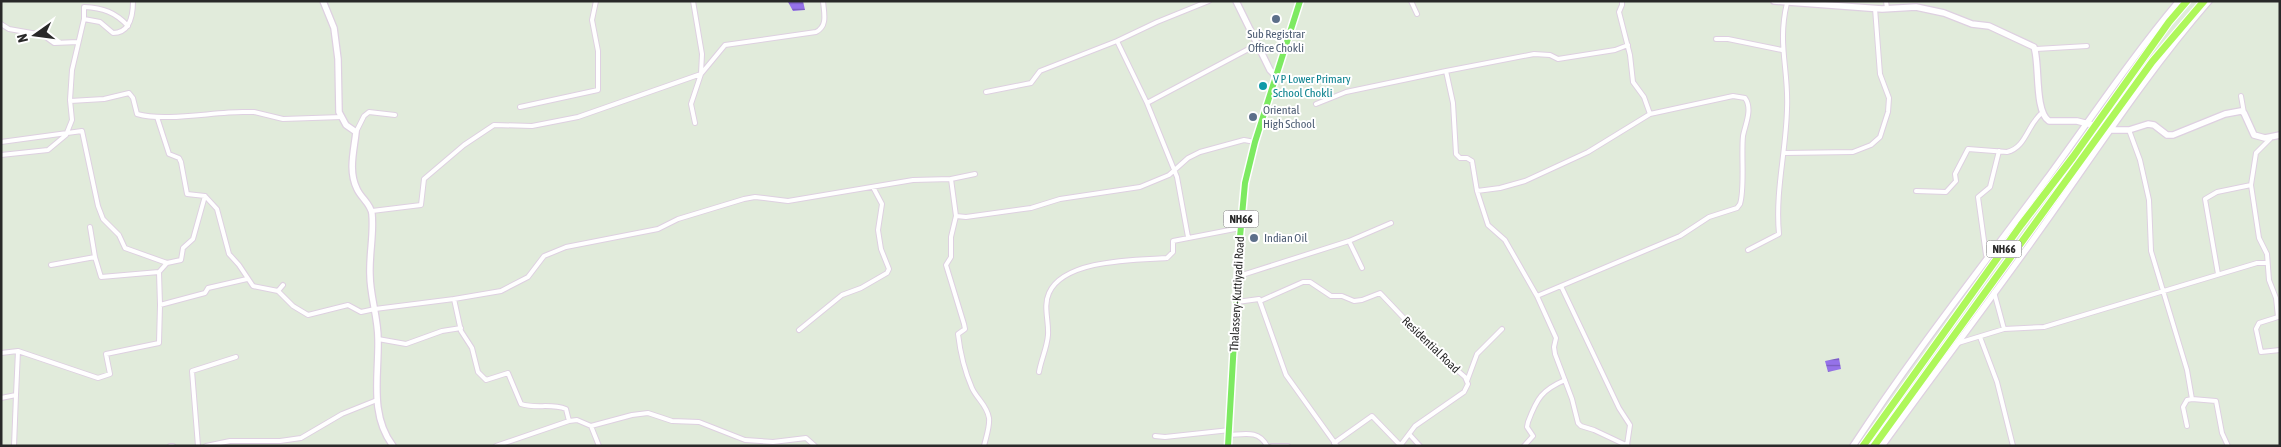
<svg xmlns="http://www.w3.org/2000/svg" width="2281" height="447" font-family="'Asap Condensed',sans-serif">
	<style>
		.water { fill: url(#water-rules) }
		.lines { fill: none; stroke-linecap: round; stroke-linejoin: round }
		.street-casing { stroke: #ded0e1; stroke-width: 6 }
		.secondary-casing { stroke: #ded0e1; stroke-width: 8 }
		.primary-casing { stroke: #fff; stroke-width: 9 }
		.highway-casing { stroke: #fff; stroke-width: 9 }
		.street { stroke: #fff; stroke-width: 4 }
		.secondary { stroke: #fff; stroke-width: 5.5 }
		.primary { stroke: #7dea61; stroke-width: 6 }
		.highway { stroke: #aef75a; stroke-width: 7 }
		.service-dot { fill: #5c6f8a; stroke: #fff; stroke-width: 2 }
		.culture-dot { fill: #0f9aa8; stroke: #fff; stroke-width: 2 }
		.labels { text-anchor: middle; dominant-baseline: central; stroke-width: 4; stroke-linejoin: round; paint-order: stroke }
		.shield { fill: #fff; stroke: #696969; stroke-width: 1 }
		.shield-label { font-size: 11px; font-weight: bold; fill: #292929 }
		.service-label { font-size: 12px; fill: #4e5e75; stroke: #fff; text-anchor: start }
		.culture-label { font-size: 12px; fill: #0d838f; stroke: #fff; text-anchor: start }
		.street-label { font-size: 12px; fill: #292929; stroke: #fff }
	</style>
	<defs>
		<pattern id="water-rules" width="6" height="5" patternUnits="userSpaceOnUse" patternTransform="scale(1.25)"><rect width="6" height="5" fill="#9572e9"/><path d="M0 2.5h6" fill="none" stroke="#7a5ebd"/></pattern>
	</defs>
	<rect width="100%" height="100%" fill="#e1ebdb"/>
	<path class="water" d="M803,1l2,9 -12,1 -5,-9z
		M1839,358l2,11 -13,3 -3,-11z"/>
	<g class="lines">
		<defs>
			<path id="street" d="M693,1l9,53 -1,20 -10,30 4,19
				M1411,1l6,13
				M1622,1v4l-3,7 11,43 3,27 11,15 6,17 -62,38 -63,29 -25,7 -23,3 11,34 17,15 32,56 19,42 -2,9 1,7 17,45 6,24 3,3 13,4 34,16
				M1886,1l1,7
				M84,19v-12c19,1 31,5 44,19
				M1,24l8,5 34,6 11,8 24,-1
				M1716,39h12l54,11
				M1117,41l30,62 111,-59
				M2036,49l51,-3
				M1446,71l88,-17 16,1 8,4 57,-9 13,-5
				M986,92l45,-9 9,-12 77,-30 40,-19 52,-21
				M2241,96l3,17
				M70,101l34,-2 25,-6 4,5 4,16c28,8 75,-2 106,-2h11l29,7 59,-2
				M1147,103l30,74 11,60
				M1316,104l30,-12 100,-21 7,32 3,51 4,4h7l5,3 5,30
				M520,107l78,-17v-39l-6,-31 4,-19
				M157,117l12,37 10,4 2,4 6,32 18,2
				M2129,130l11,30 9,40 2,51 36,119 5,29 -5,1 -4,7 4,19
				M356,132l8,-16 5,-4 26,3
				M2270,139l-14,14 -5,32 8,53 8,16 2,26 7,18 2,19 -19,6 -3,6 5,23 19,-2
				M1,142l81,-11 16,75 5,13 16,16 6,13 42,15 14,-3 2,-12 10,-9 12,-43 12,13 12,45 10,11 14,21 25,5 15,15 15,9 40,-10 13,7 14,-3
				M1784,153l69,-1 18,-7 9,-8 8,-25 1,-14 -9,-24 -5,-66
				M1,155l47,-5 18,-15 6,-15 -2,-20 2,-30 12,-51 16,3 13,11c17,0 20,-18 20,-32
				M951,179l24,-5
				M1916,191l30,1 10,-11 -1,-7 13,-25 39,3c20,-5 20,-28 36,-40
				M372,211l49,-6 3,-26 40,-34 30,-20 38,1 46,-9 123,-43 24,-29 91,-13c12,-6 8,-19 7,-31
				M90,227l5,30 6,20 58,-5
				M1349,241l13,27
				M1748,250l31,-16c-4,-43 7,-82 8,-125 2,-39 -10,-65 0,-106
				M1986,255l-8,-58 12,-10 9,-36
				M51,265l44,-8
				M2218,274l-13,-75 12,-7 34,-7
				M1239,276l110,-35 42,-18
				M1561,286l58,122 11,17 -3,20
				M278,291l5,-6
				M1994,292l10,37
				M1537,296l143,-60 29,-19 28,-9 3,-4c5,-15 1,-50 3,-68 2,-11 10,-27 2,-38l-12,-2 -83,18
				M1260,301l43,-19h7l21,14h11l12,5 8,-1 18,-7 56,59 29,25 3,7 -4,8 -49,34 -15,20
				M1237,302l22,-3 27,76 51,71
				M160,305l-1,-33 8,-9
				M375,309l79,-10
				M799,330l43,-35 19,-7 26,-15 2,-4 -8,-20 -3,-19 4,-26 -9,-17
				M1980,337l17,45 16,64
				M378,339l28,5 36,-13 19,-3
				M1958,343l46,-14 40,-2 213,-64h9
				M1,353l17,-2 80,27 12,-4 -4,-20 53,-11 1,-38 45,-12 3,-5 39,-9
				M1039,372c2,-12 8,-24 9,-37 1,-14 -5,-29 1,-42 15,-34 87,-33 118,-35l6,-6v-11l67,-13
				M1467,381l10,-27 25,-25
				M16,395l2,-44
				M1,398l15,-3 -2,51
				M2192,399l24,2 6,32 6,13
				M591,426l41,-11 16,-2 24,8 27,1 46,18 28,2 33,-4 9,8
				M1230,435c15,-1 29,-5 37,11
				M1410,435l10,11
				M1155,436l10,1 65,-7
				M1334,443l38,-27 28,29
				M170,446h3
				M198,446l-6,-75 44,-14
				M206,446l24,-5h50l21,-3 41,-24 35,-14
				M496,446l73,-25
				M599,446l-8,-20 -14,-6 -8,1 -3,-12c-15,-6 -30,0 -45,-5l-13,-31 -22,7 -8,-8 -6,-24 -11,-17 -7,-32 47,-8 27,-14 16,-21 22,-9 92,-18 20,-10 66,-20 11,-2 33,4 125,-21 38,-1 5,37
				M984,446c2,-9 6,-19 5,-28 -2,-13 -12,-19 -17,-30 -7,-16 -12,-37 -14,-54l7,-5 -1,-5 -18,-59 5,-8v-20l5,-21 10,1 65,-9 29,-9 80,-12 29,-12 19,-17 12,-6 44,-12 11,2
				M1272,446h16
				M1524,446l9,-10 -6,-9 1,-5c9,-24 14,-32 37,-42"/>
			<path id="secondary" d="M323,1l11,27 4,31 1,53 7,13 10,7c-2,19 -8,39 1,57 4,9 14,15 15,25 2,21 -3,40 -2,61 0,21 8,42 8,64 1,36 -9,75 15,107
				M1236,1l34,69 7,7
				M1774,1l108,8 34,-2 28,6 28,11 17,2 45,21c6,15 0,64 15,74h28l35,9h17l19,-6 6,1 13,10h6l52,-21 16,-3 3,2 10,22 11,3 15,-3
				M1853,446c60,-92 128,-178 193,-266 44,-60 85,-122 133,-179
				M1882,446c54,-75 110,-148 163,-223 53,-75 104,-153 164,-222"/>
			<path id="primary" d="M1228,446l12,-209 5,-54 10,-41 45,-141"/>
			<path id="highway" d="M1863,446l158,-221 52,-68 96,-135 18,-21
				M1874,446l278,-384 52,-61"/>
		</defs>
		<use href="#street" class="street-casing"/>
		<use href="#secondary" class="secondary-casing"/>
		<use href="#primary" class="primary-casing"/>
		<use href="#highway" class="highway-casing"/>
		<use href="#street" class="street"/>
		<use href="#secondary" class="secondary"/>
		<use href="#primary" class="primary"/>
		<use href="#highway" class="highway"/>
	</g>
	<g class="service-dot">
		<circle cx="1276" cy="19" r="5"/>
		<circle cx="1253" cy="117" r="5"/>
		<circle cx="1254" cy="238" r="5"/>
	</g>
	<circle class="culture-dot" cx="1263" cy="86" r="5"/>
	<g class="labels">
		<g class="shield">
			<rect x="1223.5" y="210.5" width="35" height="17" rx="4"/>
			<rect x="1986.5" y="240.5" width="35" height="17" rx="4"/>
		</g>
		<g class="shield-label">
			<text x="1241" y="219">NH66</text>
			<text x="2004" y="249">NH66</text>
		</g>
		<g class="service-label">
			<text x="1276" y="34" text-anchor="middle">Sub Registrar<tspan x="1276" dy="14">Office Chokli</tspan></text>
			<text x="1263" y="110">Oriental<tspan x="1263" dy="14">High School</tspan></text>
			<text x="1264" y="238">Indian Oil</text>
		</g>
		<g class="culture-label">
			<text x="1273" y="79">V P Lower Primary<tspan x="1273" dy="14">School Chokli</tspan></text>
		</g>
		<g class="street-label">
			<text transform="translate(1237 294) rotate(-87)">Thalassery-Kuttiyadi Road</text>
			<text transform="translate(1431 345) rotate(44)">Residential Road</text>
		</g>
	</g>
	<rect width="2281" height="447" fill="none" stroke="#292929" stroke-width="5"/>
	<g transform="translate(35 35) rotate(256)" stroke="#ffffff" stroke-width="4" paint-order="stroke">
	<path d="M0-4L9 19L0 12L-9 19Z" fill="#292929"/>
	<text y="-8" font-size="14" font-weight="bold" text-anchor="middle" fill="#292929">N</text>
	</g>
</svg>
